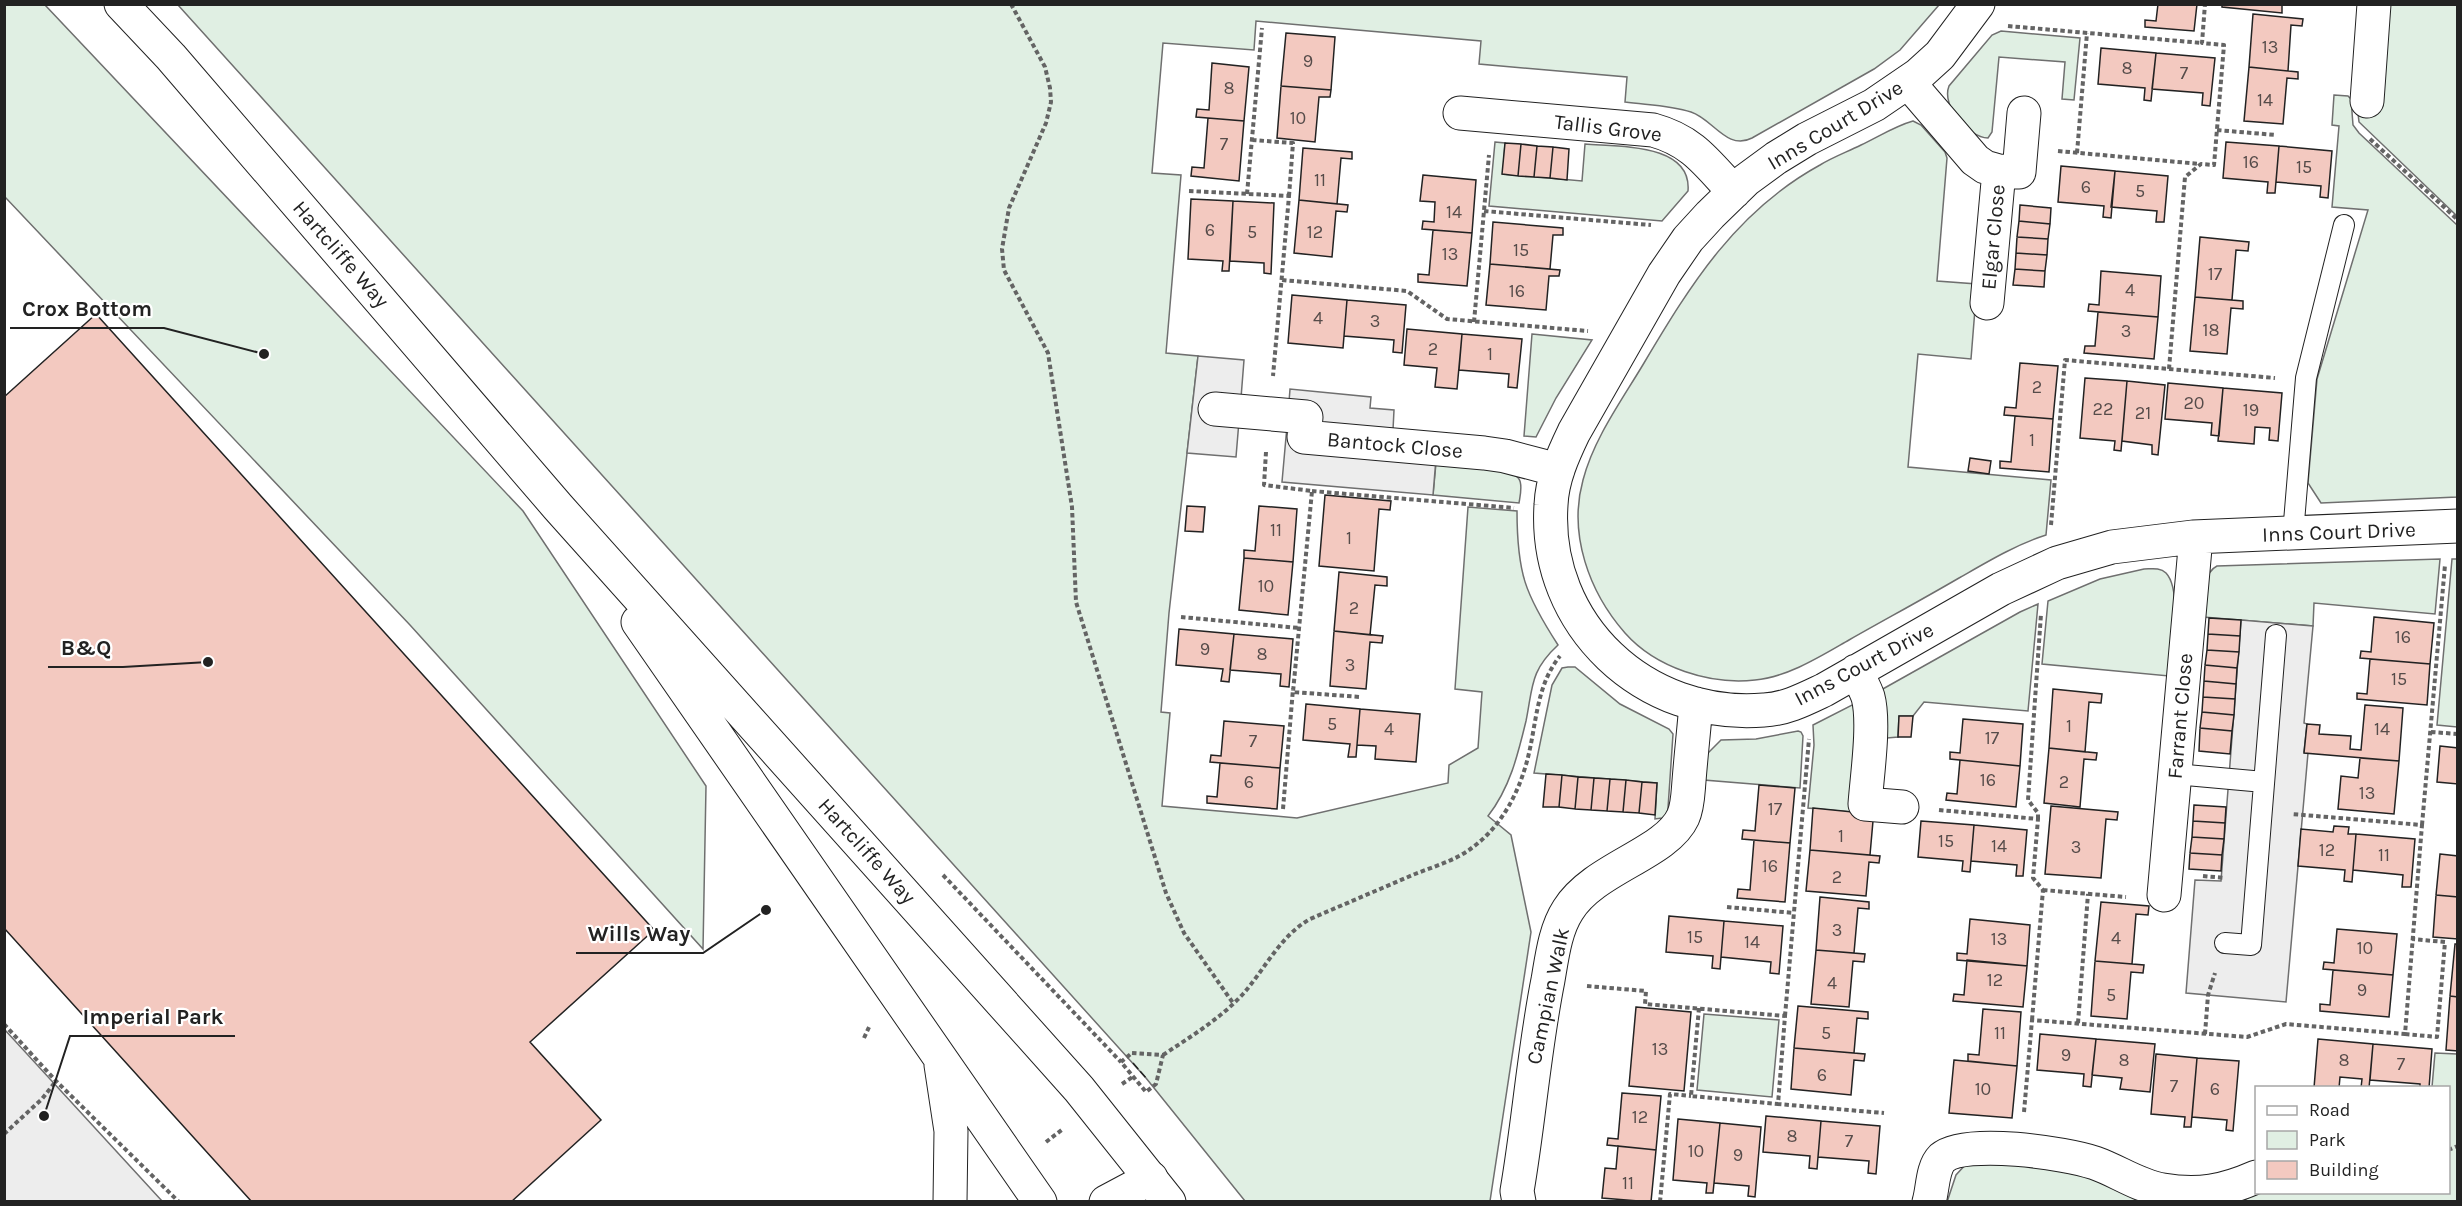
<svg xmlns="http://www.w3.org/2000/svg" width="2462" height="1206" font-family="Karla,sans-serif">
	<style>
		.green { fill: #e0efe3; stroke: #6f6f6f; stroke-width: 1.5 }
		.parking { fill: #ededed; stroke: #6f6f6f; stroke-width: 1.5 }
		.building { fill: #f3c9c0; stroke: #222; stroke-width: 1.5 }
		.lines { fill: none; stroke-linecap: round; stroke-linejoin: round }
		.lane-casing { stroke: #222; stroke-width: 22 }
		.street-casing { stroke: #222; stroke-width: 35 }
		.highway-casing { stroke: #222; stroke-width: 35 }
		.path { stroke: #646464; stroke-width: 4; stroke-dasharray: 4.5 3; stroke-linecap: butt }
		.lane { stroke: #fff; stroke-width: 20 }
		.street { stroke: #fff; stroke-width: 33 }
		.highway { stroke: #fff; stroke-width: 33 }
		.fence { stroke: #222; stroke-width: 1.5; stroke-dasharray: 8 3; stroke-linecap: butt }
		.labels { text-anchor: middle; dominant-baseline: central; stroke-width: 4.5; stroke-linejoin: round; paint-order: stroke }
		.number-label { font-size: 18px; fill: #564c4a }
		.street-label { font-size: 21px; fill: #222; stroke: #fff }
		.leader { fill: none; stroke: #222; stroke-width: 2 }
		.callout-dot { fill: #222; stroke: #fff; stroke-width: 2 }
		.callout-label { font-size: 22px; text-anchor: middle; font-weight: bold; fill: #222; stroke: #fff; stroke-width: 4.5; stroke-linejoin: round; paint-order: stroke }
	</style>
	<rect width="100%" height="100%" fill="#fff"/>
	<path class="green" d="M5,4l40,1 478,506 183,275 -3,163 -293,-324 -405,-428z
		M178,5h1761l-39,45 -26,19 -122,69c-25,13 -39,-19 -61,-26 -21,-7 -44,-7 -66,-10l2,-25 -148,-13 2,-23 -225,-20 -2,29 -91,-7 -11,130 29,2 -15,178 32,3 -29,257 -8,99 9,1 -8,93 135,12 151,-35 1,-18 29,-17 4,-56 -27,-3 13,-182 49,4c0,62 8,83 41,134 -28,26 -25,41 -32,76 -8,33 -16,67 -38,95l23,19 20,97 -41,269h-245l-99,-123z
		M2383,5h74v211l-98,-94 -2,-17z
		M2001,31l79,7 -6,62 -12,-1 3,-37 -66,-5 -7,75 -4,6c-20,-1 -47,-32 -39,-52l43,-51z
		M2334,95l14,1 3,3 2,26 6,8 98,92v272l-136,6 -13,-20 9,-104 51,-169 -36,-3 7,-81 -7,-1z
		M1913,121l8,4 24,27 2,6 -10,123 40,3 -6,75 -53,-5 -10,113 143,13 -5,55c-31,10 -59,27 -87,43 -36,21 -73,41 -110,62 -28,16 -61,37 -94,40 -45,5 -99,-12 -130,-47 -36,-41 -57,-99 -42,-153 11,-42 39,-80 61,-117 47,-79 92,-152 176,-198 13,-8 27,-13 41,-20 17,-8 34,-19 52,-24z
		M1495,142l10,1 -2,31 79,7 3,-37c34,3 107,-1 103,47l-26,30 -173,-15z
		M1532,334l60,6 -36,58 -20,39 -12,-1z
		M1436,463c15,1 76,4 83,16 4,6 1,17 0,24l-86,-8z
		M2440,559l-5,55 -121,-11 -1,23 -110,-9c2,-16 -2,-43 14,-51z
		M2452,559h5v168l-20,-2z
		M2144,569c7,0 16,-2 22,4 17,18 5,79 3,103l-127,-12 6,-63 52,-22z
		M2038,604l-10,107 -104,-9 -11,14h-14l-1,21 -11,1 -6,-48 139,-78z
		M1568,667h7l45,37 49,25 4,5 -5,74 -1,6 -5,4 -7,1 2,-36 -123,-10 18,-88 10,-17z
		M1852,705l3,2v47l-5,58 -42,-4 6,-63 -1,-20z
		M1798,731l3,1 2,4 -3,52 -96,-8 3,-26 14,-14 35,-1z
		M1704,1014l75,6 -7,77 -75,-7z
		M2435,1053l22,1v147l-217,1 19,-10h189v-104l-16,-1z
		M1967,1163l93,2 85,37h-198l9,-27z"/>
	<path class="parking" d="M1198,356l46,4 -3,38 48,4 1,-13 81,8 -1,11 24,2 -1,20 45,4 -5,61 -151,-13 5,-56 -48,-5 -3,36 -49,-4z
		M2241,620l72,6 -9,97 3,1 -3,28 4,1 -22,249 -100,-9 9,-113 26,1z
		M5,1030l157,171h-157z"/>
	<path class="building" d="M2158,4h39l-3,27 -49,-4v-7l11,1z
		M2222,4h60v9l-60,-6z
		M2253,14l50,5 -1,7 -11,-1 -3,46 -39,-4z
		M1286,33l49,4 -4,53 -50,-4z
		M2101,48l55,5 -5,48 -7,-1 1,-12 -47,-4z
		M2156,53l59,5 -5,48 -8,-1 1,-12 -51,-4z
		M1212,63l37,4 -5,54 -48,-4 1,-8 12,1z
		M2249,67l49,5v7l-11,-1 -4,46 -39,-3z
		M1281,86l50,4 -1,7h-11l-4,45 -38,-4z
		M1208,118l36,3 -5,60 -48,-5 1,-9 12,1z
		M2226,142l53,4 -4,47h-8l1,-11 -45,-4z
		M1505,143l16,1 -3,32 -16,-2z
		M1521,144l16,2 -3,31 -16,-1z
		M1537,146l16,1 -3,31 -16,-1z
		M2279,146l53,5 -4,47 -8,-1 1,-11 -45,-4z
		M1553,147l16,2 -2,31 -17,-2z
		M1303,148l49,4v7l-11,-1 -4,46 -38,-4z
		M2061,166l54,5 -4,47 -8,-1 1,-11 -46,-4z
		M2115,171l53,5 -4,46h-8l1,-11 -46,-4z
		M1423,175l53,5 -4,53 -50,-4 1,-8 11,1 1,-20 -15,-1z
		M1191,199l42,2 -4,70h-7l1,-10 -35,-2z
		M1299,200l49,5 -1,7 -11,-1 -4,46 -38,-4z
		M1233,201l41,2 -3,71 -7,-1v-10l-34,-2z
		M2020,205l31,3 -1,16 -31,-3z
		M2019,221l31,3 -2,15 -31,-2z
		M1493,222l70,6v7h-10l-3,34 -60,-5z
		M1433,230l39,3 -5,53 -49,-4v-8l11,1z
		M2017,237l31,2 -1,16 -31,-2z
		M2200,237l49,5 -1,9 -12,-1 -4,50 -37,-3z
		M2016,253l31,2 -2,16 -30,-2z
		M1490,264l70,6 -1,6h-10l-3,34 -60,-5z
		M2015,269l30,2 -1,16 -31,-2z
		M2101,271l60,5 -3,41 -70,-6 1,-7 10,1z
		M1292,295l55,5 -4,48 -55,-5z
		M2195,297l48,4v8l-12,-1 -4,46 -37,-3z
		M1347,300l59,5 -4,48 -9,-1 1,-12 -50,-4z
		M2098,312l60,5 -4,42 -70,-6 1,-7h10z
		M96,314l558,616 -124,112 71,78 -90,82h-259l-248,-274v-531z
		M1407,329l55,5 -5,55 -22,-2 2,-19 -33,-3z
		M1462,334l60,5 -5,49 -9,-1 1,-13 -50,-4z
		M2020,363l38,3 -5,53 -49,-4 1,-8 11,1z
		M2085,378l42,3 -6,70 -7,-1 1,-9 -35,-3z
		M2127,381l38,4 -7,70 -6,-1v-9l-30,-4z
		M2168,383l55,5 -4,48 -8,-1 1,-12 -47,-4z
		M2223,388l59,5 -4,48 -9,-1 1,-12 -15,-1 -1,17 -36,-3z
		M2015,416l38,3 -4,53 -49,-4v-7l11,1z
		M1970,458l21,3 -2,13 -21,-3z
		M1325,495l66,6 -1,9 -11,-1 -5,62 -55,-5z
		M1187,506l18,1 -2,25 -18,-1z
		M1259,506l38,3 -4,53 -49,-4v-8l11,1z
		M1244,558l49,4 -5,53 -49,-5z
		M1339,572l48,5v9l-12,-1 -5,50 -36,-4z
		M2374,617l60,6 -4,41 -70,-6 1,-7 10,1z
		M2209,618l32,2 -1,16 -32,-2z
		M1179,629l55,5 -5,48 -8,-1 2,-12 -47,-4z
		M1334,631l49,5 -1,7 -12,-1 -4,47 -36,-3z
		M1234,634l59,5 -4,48 -9,-1 1,-12 -51,-4z
		M2208,634l32,2 -1,16 -32,-2z
		M2207,650l32,2 -2,16 -32,-3z
		M2370,659l60,5 -3,41 -70,-6v-6l10,1z
		M2205,665l32,3 -1,16 -32,-3z
		M2204,681l32,3 -1,15 -32,-2z
		M2053,689l49,5 -1,9 -12,-1 -4,50 -36,-4z
		M2203,697l32,2 -1,16 -32,-3z
		M1306,704l54,5 -4,48h-8l2,-13 -47,-4z
		M2365,705l38,3 -4,53 -95,-8 3,-29 13,1 -1,9 32,2 -1,13 11,1z
		M1360,709l60,5 -4,48 -41,-3 1,-13 -19,-1z
		M2202,712l32,3 -2,16 -32,-3z
		M1899,716h14l-2,21h-13z
		M1963,719l60,5 -3,42 -70,-7v-7l10,1z
		M1224,721l60,5 -4,42 -70,-6 1,-7 10,1z
		M2200,728l32,3 -2,23 -31,-3z
		M2440,746l18,2v36l-21,-2z
		M2049,748l48,5 -1,7 -12,-1 -4,48 -36,-4z
		M2360,758l39,3 -5,53 -56,-5 3,-33 17,2z
		M1960,760l60,6 -4,41 -70,-7 1,-7 10,1z
		M1220,763l60,5 -3,41 -70,-6v-7l10,1z
		M1546,774l16,1 -3,32h-16z
		M1562,775l16,2 -3,32 -16,-2z
		M1578,777l16,1 -3,32 -16,-1z
		M1594,778l16,1 -3,32 -16,-1z
		M1610,779l16,1 -3,32 -16,-1z
		M1626,780l16,2 -3,31 -16,-1z
		M1642,782l15,1 -2,32 -16,-2z
		M1759,785l36,3 -5,55 -48,-4 1,-9 12,1z
		M2194,805l32,2 -1,16 -32,-2z
		M2051,806l67,6 -1,8 -11,-1 -5,59 -56,-4z
		M1813,808l70,7 -10,6 -3,34 -60,-5z
		M1921,821l53,4 -4,47 -8,-1 1,-10 -45,-4z
		M2193,821l32,2 -1,16 -32,-2z
		M1974,825l53,5 -4,46h-7l1,-11 -46,-4z
		M2334,826l15,1 -1,7h8l-4,48 -8,-1 1,-11 -47,-4 3,-37 32,3z
		M2356,834l59,5 -4,48h-9l1,-12 -50,-5z
		M2192,837l32,2 -2,16 -32,-2z
		M1754,840l36,3 -5,59 -48,-4 1,-9 12,1z
		M1810,850l70,6 -1,7 -10,-1 -3,34 -60,-5z
		M2190,853l32,2 -1,16 -32,-2z
		M2440,854l18,2v41l-22,-2z
		M2436,895l22,2v42l-25,-2z
		M1820,897l49,5v7l-11,-1 -4,45 -38,-3z
		M2101,902l48,4 -1,9 -12,-1 -4,50 -37,-3z
		M1669,916l55,5 -4,48 -8,-1 1,-12 -47,-4z
		M1970,919l60,6 -3,41 -70,-6v-7l10,1z
		M1724,921l59,5 -4,48 -9,-1 1,-11 -50,-5z
		M2337,929l60,5 -4,41 -70,-6 1,-7 10,1z
		M2455,944h3v53l-8,-1z
		M1816,950l49,4 -1,8 -11,-1 -4,46 -38,-3z
		M1967,960l60,6 -4,41 -70,-6 1,-7 10,1z
		M2095,961l49,4 -1,8 -12,-1 -4,47 -36,-3z
		M2333,970l60,5 -4,42 -69,-6v-7l10,1z
		M2450,996l8,1v54l-12,-1z
		M1798,1006l70,6v7l-11,-1 -3,35 -60,-5z
		M1636,1007l55,5 -7,79 -55,-5z
		M1983,1009l38,3 -4,54 -49,-5v-7l11,1z
		M2040,1034l56,5 -5,48 -8,-1 1,-12 -47,-4z
		M2096,1039l59,5 -5,48 -30,-3 2,-11 -30,-3z
		M2318,1039l55,5 -4,44h-8l1,-9 -22,-2 -1,11h-25z
		M2373,1044l59,5 -3,39h-9v-4l-50,-4z
		M1794,1048l71,6 -1,7 -10,-1 -3,35 -60,-6z
		M2156,1054l41,4 -6,69h-7l1,-10 -34,-3z
		M2197,1058l42,3 -6,70 -7,-1 1,-10 -35,-3z
		M1954,1060l63,6 -5,52 -63,-5z
		M1622,1093l39,3 -5,54 -49,-5 1,-7 10,1z
		M1766,1116l55,5 -4,48 -8,-1 1,-12 -47,-4z
		M1678,1119l42,4 -7,70h-7l1,-10 -34,-3z
		M1821,1121l59,5 -4,48 -8,-1 1,-12 -51,-4z
		M1720,1123l41,4 -6,70 -7,-1 1,-10 -35,-3z
		M1618,1146l38,4 -5,52 -49,-4 3,-30 11,1z"/>
	<g class="lines">
		<defs>
			<path id="lane" d="M2293,534l13,-156 38,-153
				M2175,774l89,8
				M2225,943l26,2 25,-310"/>
			<path id="street" d="M1978,4l-38,51 -22,20 -44,30 -67,34 -31,19 -30,22 -36,35 -22,24 -24,35 -90,158c-11,23 -22,47 -23,73 -8,120 94,215 213,205 22,-1 41,-11 60,-20l177,-101 56,-26 55,-16 81,-10 265,-11
				M1908,82l67,78 10,7 14,4
				M2367,101l7,-97
				M1460,113l193,17c40,11 54,33 81,62
				M1987,303l12,-132 20,1 5,-59
				M1215,409l91,8 -2,20 180,16 21,3 53,14
				M1856,671c4,9 9,17 12,26 7,26 -1,79 -3,107l37,3
				M2164,895l32,-358
				M1106,1202l45,-24
				M1519,1202l-2,-11c12,-70 17,-141 31,-211 4,-23 7,-50 20,-70 26,-42 98,-56 115,-93 5,-11 5,-25 6,-36 2,-26 5,-52 7,-77
				M1929,1202c4,-13 3,-34 13,-44 23,-20 124,-5 153,5 23,8 43,23 68,27 36,6 61,1 93,-13"/>
			<path id="highway" d="M121,4l50,53 387,450 521,582 90,113
				M638,622l402,580
				M941,1065l10,66 -1,71"/>
		</defs>
		<use href="#lane" class="lane-casing"/>
		<use href="#street" class="street-casing"/>
		<use href="#highway" class="highway-casing"/>
		<path class="path" d="M1011,4l34,63 5,21 1,14 -5,21 -37,85 -7,41 2,21 44,83 24,154 4,95 90,291 18,40 49,70
			M2008,26l194,17
			M2217,130l59,5
			M2370,139l88,81
			M1252,140l41,3 -4,53
			M2058,151l142,13
			M2077,153l10,-120
			M1189,191l100,5 -16,180
			M1247,194l15,-166
			M1484,211l167,14
			M1282,280l125,11 40,28 141,12
			M1474,322l15,-167
			M2169,369l106,9
			M1266,452l-2,33 48,6 -19,201 67,5
			M1312,491l202,17
			M2051,525l14,-165 104,9 16,-192 16,-13 13,1 10,-120 -22,-2 3,-39
			M1181,617l118,11
			M2431,732l27,2
			M1283,809l10,-120
			M1939,810l99,9 -5,59 10,12 -11,130
			M2038,819v-6l-10,-13 13,-186
			M2422,825l23,-260
			M943,875l178,187
			M2203,876l22,2
			M2043,890l83,7
			M1727,907l67,6
			M1587,986l59,5 -1,13 140,12 -7,88 106,9
			M1699,1008l-8,88 87,8
			M1785,1016l24,-277
			M2078,1023l10,-129
			M4,1024l52,57 123,121
			M2205,1034l3,-39 7,-22
			M2405,1034l32,3 8,-95 -33,-3
			M864,1038l6,-13
			M1132,1053l31,2 -7,29 -10,8 -25,-30z
			M1163,1055c27,-18 57,-36 80,-61 22,-25 37,-58 67,-75 35,-15 70,-30 105,-45 20,-8 42,-14 58,-27 26,-19 43,-49 52,-79 12,-38 9,-80 35,-112
			M1122,1084l12,-8
			M2024,1112l8,-92 215,17 39,-13 119,10 17,-209 -130,-11
			M4,1134l38,-35 14,-18
			M1046,1142l17,-13
			M2448,1150l10,-4
			M1660,1202l10,-108 21,2"/>
		<use href="#lane" class="lane"/>
		<use href="#street" class="street"/>
		<use href="#highway" class="highway"/>
		<path class="fence" d="M1133,1063l13,15"/>
	</g>
	<g class="labels">
		<g class="number-label">
			<text x="2270" y="47">13</text>
			<text x="1308" y="61">9</text>
			<text x="2127" y="68">8</text>
			<text x="2184" y="73">7</text>
			<text x="1229" y="88">8</text>
			<text x="2265" y="100">14</text>
			<text x="1298" y="118">10</text>
			<text x="1224" y="144">7</text>
			<text x="2251" y="162">16</text>
			<text x="2304" y="167">15</text>
			<text x="1320" y="180">11</text>
			<text x="2086" y="187">6</text>
			<text x="2140" y="191">5</text>
			<text x="1454" y="212">14</text>
			<text x="1210" y="230">6</text>
			<text x="1252" y="232">5</text>
			<text x="1315" y="232">12</text>
			<text x="1521" y="250">15</text>
			<text x="1450" y="254">13</text>
			<text x="2215" y="274">17</text>
			<text x="2130" y="290">4</text>
			<text x="1517" y="291">16</text>
			<text x="1318" y="318">4</text>
			<text x="1375" y="321">3</text>
			<text x="2211" y="330">18</text>
			<text x="2126" y="331">3</text>
			<text x="1433" y="349">2</text>
			<text x="1490" y="354">1</text>
			<text x="2037" y="387">2</text>
			<text x="2194" y="403">20</text>
			<text x="2103" y="409">22</text>
			<text x="2251" y="410">19</text>
			<text x="2143" y="413">21</text>
			<text x="2032" y="440">1</text>
			<text x="1276" y="530">11</text>
			<text x="1349" y="538">1</text>
			<text x="1266" y="586">10</text>
			<text x="1354" y="608">2</text>
			<text x="2403" y="637">16</text>
			<text x="1205" y="649">9</text>
			<text x="1262" y="654">8</text>
			<text x="1350" y="665">3</text>
			<text x="2399" y="679">15</text>
			<text x="1332" y="724">5</text>
			<text x="2069" y="726">1</text>
			<text x="1389" y="729">4</text>
			<text x="2382" y="729">14</text>
			<text x="1992" y="738">17</text>
			<text x="1253" y="741">7</text>
			<text x="1988" y="780">16</text>
			<text x="1249" y="782">6</text>
			<text x="2064" y="782">2</text>
			<text x="2367" y="793">13</text>
			<text x="1775" y="809">17</text>
			<text x="1841" y="836">1</text>
			<text x="1946" y="841">15</text>
			<text x="1999" y="846">14</text>
			<text x="2076" y="847">3</text>
			<text x="2327" y="850">12</text>
			<text x="2384" y="855">11</text>
			<text x="1770" y="866">16</text>
			<text x="1837" y="877">2</text>
			<text x="1837" y="930">3</text>
			<text x="1695" y="937">15</text>
			<text x="2116" y="938">4</text>
			<text x="1999" y="939">13</text>
			<text x="1752" y="942">14</text>
			<text x="2365" y="948">10</text>
			<text x="1995" y="980">12</text>
			<text x="1832" y="983">4</text>
			<text x="2362" y="990">9</text>
			<text x="2111" y="995">5</text>
			<text x="1826" y="1033">5</text>
			<text x="2000" y="1033">11</text>
			<text x="1660" y="1049">13</text>
			<text x="2066" y="1055">9</text>
			<text x="2124" y="1060">8</text>
			<text x="2344" y="1060">8</text>
			<text x="2401" y="1064">7</text>
			<text x="1822" y="1075">6</text>
			<text x="2174" y="1086">7</text>
			<text x="1983" y="1089">10</text>
			<text x="2215" y="1089">6</text>
			<text x="1640" y="1117">12</text>
			<text x="1792" y="1136">8</text>
			<text x="1849" y="1141">7</text>
			<text x="1696" y="1151">10</text>
			<text x="1738" y="1155">9</text>
			<text x="1628" y="1183">11</text>
		</g>
		<g class="street-label">
			<text transform="translate(1835 125) rotate(-31)">Inns Court Drive</text>
			<text transform="translate(1608 128) rotate(7)">Tallis Grove</text>
			<text transform="translate(1993 237) rotate(-85)">Elgar Close</text>
			<text transform="translate(341 254) rotate(49)">Hartcliffe Way</text>
			<text transform="translate(1395 445) rotate(5)">Bantock Close</text>
			<text transform="translate(2339 532) rotate(-2)">Inns Court Drive</text>
			<text transform="translate(1864 664) rotate(-28)">Inns Court Drive</text>
			<text transform="translate(2180 716) rotate(-85)">Farrant Close</text>
			<text transform="translate(867 851) rotate(48)">Hartcliffe Way</text>
			<text transform="translate(1548 996) rotate(-78)">Campian Walk</text>
		</g>
	</g>
	<path class="leader" d="M264 354L164 328H10M208 662L123 667H48M766 910L703 953H576M44 1116L70 1036H235"/>
	<g class="callout-dot">
		<circle cx="264" cy="354" r="6"/>
		<circle cx="208" cy="662" r="6"/>
		<circle cx="766" cy="910" r="6"/>
		<circle cx="44" cy="1116" r="6"/>
	</g>
	<g class="callout-label">
		<text x="87" y="316">Crox Bottom</text>
		<text x="86" y="655">B&amp;Q</text>
		<text x="639" y="941">Wills Way</text>
		<text x="153" y="1024">Imperial Park</text>
	</g>
	<rect width="2462" height="1206" fill="none" stroke="#222222" stroke-width="12"/>
	<rect x="2255" y="1086" width="195" height="108" fill="#ffffff" stroke="#a7a7a7" stroke-width="1.5"/>
	<rect x="2267" y="1106" width="30" height="9" fill="#ffffff" stroke="#a7a7a7" stroke-width="1.5"/>
	<text x="2309" y="1116" font-size="18" fill="#222222">Road</text>
	<rect x="2267" y="1131" width="30" height="18" fill="#e0efe3" stroke="#a7a7a7" stroke-width="1.5"/>
	<text x="2309" y="1146" font-size="18" fill="#222222">Park</text>
	<rect x="2267" y="1161" width="30" height="18" fill="#f3c9c0" stroke="#a7a7a7" stroke-width="1.5"/>
	<text x="2309" y="1176" font-size="18" fill="#222222">Building</text>
</svg>
